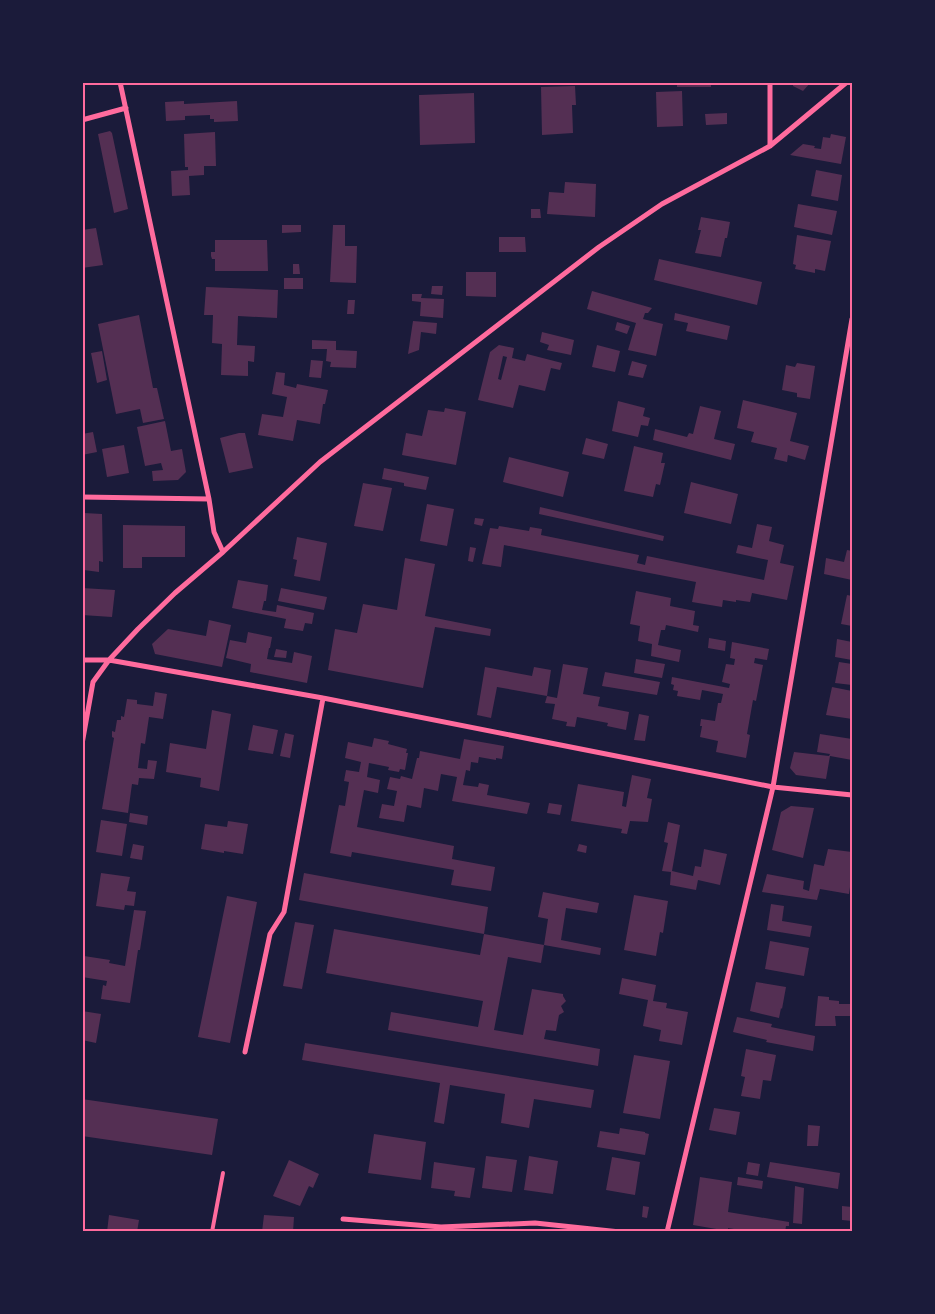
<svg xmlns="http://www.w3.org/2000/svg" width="935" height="1314" font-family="'Asap Condensed',sans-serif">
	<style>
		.building { fill: #542f53; fill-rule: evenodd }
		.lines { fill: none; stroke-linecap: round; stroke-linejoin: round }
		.service { stroke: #ff6b9d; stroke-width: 4 }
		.minor { stroke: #ff6b9d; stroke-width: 5 }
		.neatline { fill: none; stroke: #ff6b9d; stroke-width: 2 }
	</style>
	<rect width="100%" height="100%" fill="#1b1b3a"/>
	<path class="building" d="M677,82h34v5h-34z
		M793,82h18l-8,9 -10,-5z
		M575,86l1,19h-4l1,28 -31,2 -1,-48z
		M682,91l1,35 -26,1 -1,-35z
		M474,93l1,50 -55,2 -1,-50z
		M184,101v3l53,-3 1,20 -24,1v-3h-4v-4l-25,1v4l-19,1 -1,-19z
		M727,113v11l-21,1 -1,-11z
		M110,131l2,2 16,76 -14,4 -16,-79z
		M215,132l1,34h-12v9l-15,1 1,19 -18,1 -1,-25 17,-1v-3h-3l-1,-33z
		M831,134l15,3 -5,27 -51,-9 13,-11 12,2 -1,2 7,1 2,-12 7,1z
		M816,170l26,5 -4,26 -27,-5z
		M565,182l31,2 -1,33 -48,-3 2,-22 15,1z
		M798,204l39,7 -5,24 -38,-8z
		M531,209h9l1,9h-10z
		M701,217l29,5 -3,16h-2l-4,19 -26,-4 6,-23h-3z
		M282,225h19v7l-19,1z
		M333,225h12v21h12l-1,37 -26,-1z
		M96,228l7,37 -21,3v-38z
		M797,235l34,6 -6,30 -10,-2v4l-20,-4 1,-4 -3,-1z
		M499,237h26l1,15h-27z
		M215,240h52l1,31h-53v-12h-3l-1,-3v-4h4z
		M659,259l103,23 -5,23 -103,-25z
		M293,264h6l1,10h-7z
		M466,272h30v25l-30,-1z
		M284,278h19v11h-19z
		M432,286h11l-1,9 -11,-1z
		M206,287l72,3 -1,28 -39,-2 -1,29 18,1 -1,16 -6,-1v15l-27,-1 1,-31 -10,-1 1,-28h-9z
		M592,291l60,17 -4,5h-3l-2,6 20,5 -7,32 -28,-6 8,-27 -49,-14z
		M412,294h10l-1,4 23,1 -1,19 -23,-2 1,-14 -9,-1z
		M348,300h7l-1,14h-7z
		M675,313l55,13 -3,14 -41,-9 2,-8 -14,-3z
		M139,315l14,73h4l7,31 -21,4 -3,-14 -24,5 -18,-90z
		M413,321l24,2 -1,11 -15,-2 -2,18 -11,4z
		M617,322l13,4 -3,8 -12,-4z
		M542,332l32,8 -3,15 -24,-5 2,-5 -9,-3z
		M312,340l24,1v9l21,1 -1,17 -26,-1 1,-5 -5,-1 1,-12h-15z
		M499,345l15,3 -2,10 13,3 2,-7 35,9 -2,7 -9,-2 -6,23 -26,-6 -6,23 -35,-8 12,-48zM503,356l4,1 -6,23 -3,-1z
		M597,345l23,6 -5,21 -23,-5z
		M102,351l5,29 -10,3 -6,-30z
		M311,360l12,1 -2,17 -12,-1z
		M632,361l15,4 -4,13 -15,-3z
		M797,363l18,3 -5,33 -13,-2v-4l-15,-3 4,-25 9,2z
		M276,372l9,1 -1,12 12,3 1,-4 31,6 -3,14h-2l-3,20 -23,-4 -4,21 -35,-6 4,-21 21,3 4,-20 -15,-3z
		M743,400l54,13 -7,28 19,5 -4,14 -17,-5 -1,7 -13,-3 3,-11 -26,-6 3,-10 -17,-4z
		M618,401l27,7 -2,8 7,2 -2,8 -7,-1 -3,12 -26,-6z
		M700,406l21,5 -7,28 21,5 -4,16 -78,-20 2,-11 32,8 2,-4 4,1z
		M445,408l21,4 -10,53 -54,-10 4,-22 16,3 6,-26 16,2z
		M165,421l6,30 11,-2 4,23 -8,8 -25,1 -1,-10 11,-1 -2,-7 -16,3 -8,-39z
		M93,432l4,20 -15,3v-21z
		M239,433h6l8,35 -24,5 -9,-35z
		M586,438l22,6 -4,15 -22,-5z
		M124,445l5,28 -22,4 -5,-28z
		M634,446l29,7 -2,10h4l-5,22 -4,-1 -3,13 -29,-6z
		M509,457l60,15 -6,25 -60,-15z
		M384,468l45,9 -3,13 -22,-4v-3l-22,-4z
		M691,482l47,12 -7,30 -47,-11z
		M363,483l29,5 -9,43 -29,-5z
		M427,504l27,5 -7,37 -27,-5z
		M540,507l124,29 -1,5 -124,-27z
		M84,513l18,1 1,48 -4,-1v11l-15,-2z
		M475,518l9,1 -2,7 -8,-2z
		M757,524l15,3 -3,14 15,4 -4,18 14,3 -7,34 -35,-7 -2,9 -14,-2v2l-13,-2 -1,7 -30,-5 4,-20 -192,-37 -3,22 -19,-3 8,-36 8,1 1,-3 30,5 1,-4 12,2 -1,6 98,20 -2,8 8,2 2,-9 117,24 4,-20 -32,-7 2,-8 14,3z
		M123,525l62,1v31h-43v11h-19z
		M297,537l30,6 -7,38 -26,-5 3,-16 -4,-1z
		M470,547l6,1 -3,14 -5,-1z
		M847,550l5,1v29l-28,-6 2,-16 18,4z
		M405,558l30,6 -10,52 66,13 -1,7 -55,-9 -12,61 -95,-18 7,-41 22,4 6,-29 34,6z
		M238,580l30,5 -2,16h-2l-2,9 14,2 1,-7 37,8 -2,11 -7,-1 -2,8 -19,-3 2,-9 -54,-11z
		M82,588l33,2 -3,27 -30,-2z
		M281,588l46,9 -3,13 -46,-9z
		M636,591l35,7 -1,8 25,5 -2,14 6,1 -1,6 -32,-7 -1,5h-4l-3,15 23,5 -2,12 -28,-6 1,-12 -14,-3 2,-15 -10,-2z
		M847,595l5,1v30l-11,-2z
		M209,620l22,5 -9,42 -67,-13 -3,-10 16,-15 38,7z
		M248,632l24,5 -2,11h-1l-2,11 25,4 2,-11 18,4 -5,27 -57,-11 1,-8 -25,-6 4,-18 16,3z
		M709,638l17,3 -1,10 -17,-3z
		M837,639l15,3v18l-17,-3z
		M732,642l37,7 -2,11 -12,-2 -1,5 9,2 -7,36 -3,-1 -6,34 3,1 -4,23 -30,-6 2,-11 -18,-4 2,-11h-2l1,-7 14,2 3,-18h3l2,-9 -21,-4 -2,10 -23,-4 1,-5 -5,-1 1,-5 -3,-1 1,-7 57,11 1,-4 -8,-2 4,-18 8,1 1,-6 -5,-1z
		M276,649l11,2 -1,7 -12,-1z
		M636,659l29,5 -3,14 -28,-5z
		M839,662l13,2v21l-17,-2z
		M563,664l25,4 -5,26 17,3 -2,9 31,6 -3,18 -19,-4 1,-3 -31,-6 -2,10 -9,-1 1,-4 -15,-3 3,-15 -10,-1 2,-7 10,2z
		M485,667l47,9 2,-9 17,3 -4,26 -50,-9 -6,31 -14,-3z
		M605,672l55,10 -3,13 -55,-9z
		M832,687l20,4v28l-26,-4z
		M155,692l12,2 -4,25 -14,-2 -4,27 -4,-1 -3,25 9,1 1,-9 9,1 -3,18 -15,-1 -1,7 -6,-1 -4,29 -26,-4 12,-71 -2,-1v-6l3,1 2,-12h4v-4l3,1 3,-18 10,1v4l16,2z
		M212,710l19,4 -12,77 -19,-4 1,-9 -35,-6 4,-29 36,6z
		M639,714l10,2 -4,25 -11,-1z
		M253,725l25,5 -5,24 -25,-4z
		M285,733l9,2 -4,23 -10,-2z
		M820,734l32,5v21l-22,-4 -4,23 -30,-4 -6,-7 4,-16 35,4 1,-2 -13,-2z
		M374,738l15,3 -1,3 19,5 -1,4h2l-3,17 -5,-1 -1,3 -11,-2 1,-3 -20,-4 -2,14 13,3 -2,13 -14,-3 -7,37 97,19 -2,13 43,8 -4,24 -40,-6 3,-15 -102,-18 -1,5 -21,-4 9,-48 6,1 4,-24 -5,-1 2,-11 13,2 2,-10 -16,-4 3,-16 24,5z
		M464,739l40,7 -2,13 -6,-1v2l-17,-3 -1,6 -7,-1 -1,9 -4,-1 -3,15 15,2 1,-4 10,2 -2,10 43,8 -3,11 -75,-13 5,-24 -16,-3 -3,17 -14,-3 -3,20 -14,-3 -3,17 -25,-4 3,-14 12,2 3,-15 -10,-2 3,-12 10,2 1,-3 11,3 5,-21h2l1,-7 40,8z
		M632,775l19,4 -4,19 5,1 -4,23 -18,-1 -3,13 -6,-1 1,-4 -51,-8 7,-37 46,8 -2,14 4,1z
		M549,803l13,2 -2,10 -13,-2z
		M791,806l23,2 -11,50 -31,-8 9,-38z
		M130,813l18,3 -1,9 -18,-3z
		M101,820l26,4 -5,32 -26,-4z
		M228,821l20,3 -5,30 -19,-3v2l-23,-4 4,-25 22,3z
		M668,822l12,3 -8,46 21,5 2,-10 6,1 3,-18 23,5 -7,31 -22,-5 -2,10 -26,-5 1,-13 -9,-1 6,-28 -4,-1z
		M133,844l11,2 -2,14 -12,-2z
		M579,844l8,2 -1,7 -9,-2z
		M828,849l24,3v28h-1l-2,14 -29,-5 -3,11 -55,-8 5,-18 37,7 -1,8 6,2 5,-27 10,2z
		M101,873l29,4 -3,14 9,1 -2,14 -9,-1 -1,5 -28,-4z
		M304,873l184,34 -4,27 -185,-34z
		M543,892l56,11 -2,10 -31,-5 -5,32 40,8 -1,7 -56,-10 4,-26 -10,-2z
		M634,895l34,6 -5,32 -3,-1 -4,24 -32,-6z
		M227,896l30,6 -27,141 -32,-6z
		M771,904l13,2 -2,15 30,5 -2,11 -43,-7z
		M134,910l12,1 -6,39h-2l-8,53 -29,-4 2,-14 3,1 1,-5 -25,-4 2,-21 26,4 -1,3 16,3z
		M295,922l19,3 -12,64 -19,-3z
		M334,929l146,26 4,-21 60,11 -3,18 -33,-6 -14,73 29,5 9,-46 31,5v2l3,5 -5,5 3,6 -5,3 -3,16 -10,-1 -2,9 56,10 -2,17 -210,-36 3,-18 87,15 5,-26 -157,-28z
		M770,941l39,7 -5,28 -39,-7z
		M622,978l34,7 -3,16 14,2 -1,5 22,4 -6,33 -23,-4 2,-11 -18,-4 5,-26 -29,-6z
		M756,982l30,5 -4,22 -1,-1 -2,10 -29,-7z
		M818,996l11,1v3l10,1v3h11v12h-15l1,10h-21z
		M82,1011l19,3 -5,29 -14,-3z
		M737,1017l35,7 -1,3 44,9 -2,15 -47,-9 1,-2 -34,-8z
		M305,1043l289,47 -3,18 -57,-9 -5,29 -28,-5 4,-29 -55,-9 -6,39 -10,-2 6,-39 -138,-23z
		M746,1049l30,6 -5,26 -8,-1 -3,19 -19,-3 4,-19 -4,-1z
		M634,1055l36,6 -10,58 -37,-6z
		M82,1099l136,20 -6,36 -130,-19z
		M714,1108l26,4 -4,23 -27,-5z
		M808,1125l12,1 -2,20h-11z
		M620,1128l25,4v1l4,1 -4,21 -48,-8 3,-16 19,3z
		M374,1134l52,8 -5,38 -53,-7z
		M486,1156l31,4 -5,32 -30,-4z
		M529,1156l29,5 -5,33 -29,-4z
		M612,1157l28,5 -5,33 -29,-5z
		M289,1160l30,14 -6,14 -4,-2 -9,20 -27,-10z
		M434,1162l41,6 -5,30 -16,-2 1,-5 -24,-3z
		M748,1162l12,2 -2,12 -12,-2z
		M770,1162l70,11 -2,16 -71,-12z
		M700,1177l32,5 -4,30 61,10v4h-3l-1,6h-34l-23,-4v3l-35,-6z
		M738,1177l25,4 -1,8 -25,-4z
		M795,1186l9,2 -2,36 -9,-1z
		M643,1206l6,1 -2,11 -5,-1z
		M842,1206l10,1v14l-10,-1z
		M109,1215l30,5 -2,12h-30z
		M264,1215l30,2 -1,15h-31z"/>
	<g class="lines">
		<path class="service" d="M212,1232l11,-59"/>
		<path class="minor" d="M120,82l89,417 5,33 9,20
			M82,120l44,-12
			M770,146v-64
			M82,497l127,2
			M82,660h27l214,38 450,89 79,8
			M82,744l11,-62 16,-22 29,-31 37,-36 48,-41 97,-90 279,-215 63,-43 108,-58 77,-64
			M245,1052l25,-118 14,-22 39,-214
			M343,1219l98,8 94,-4 85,9
			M667,1232l106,-445 79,-468"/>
	</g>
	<rect width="935" height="1314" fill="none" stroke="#1b1b3a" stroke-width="168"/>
	<rect x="84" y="84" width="767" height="1146" class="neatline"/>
</svg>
